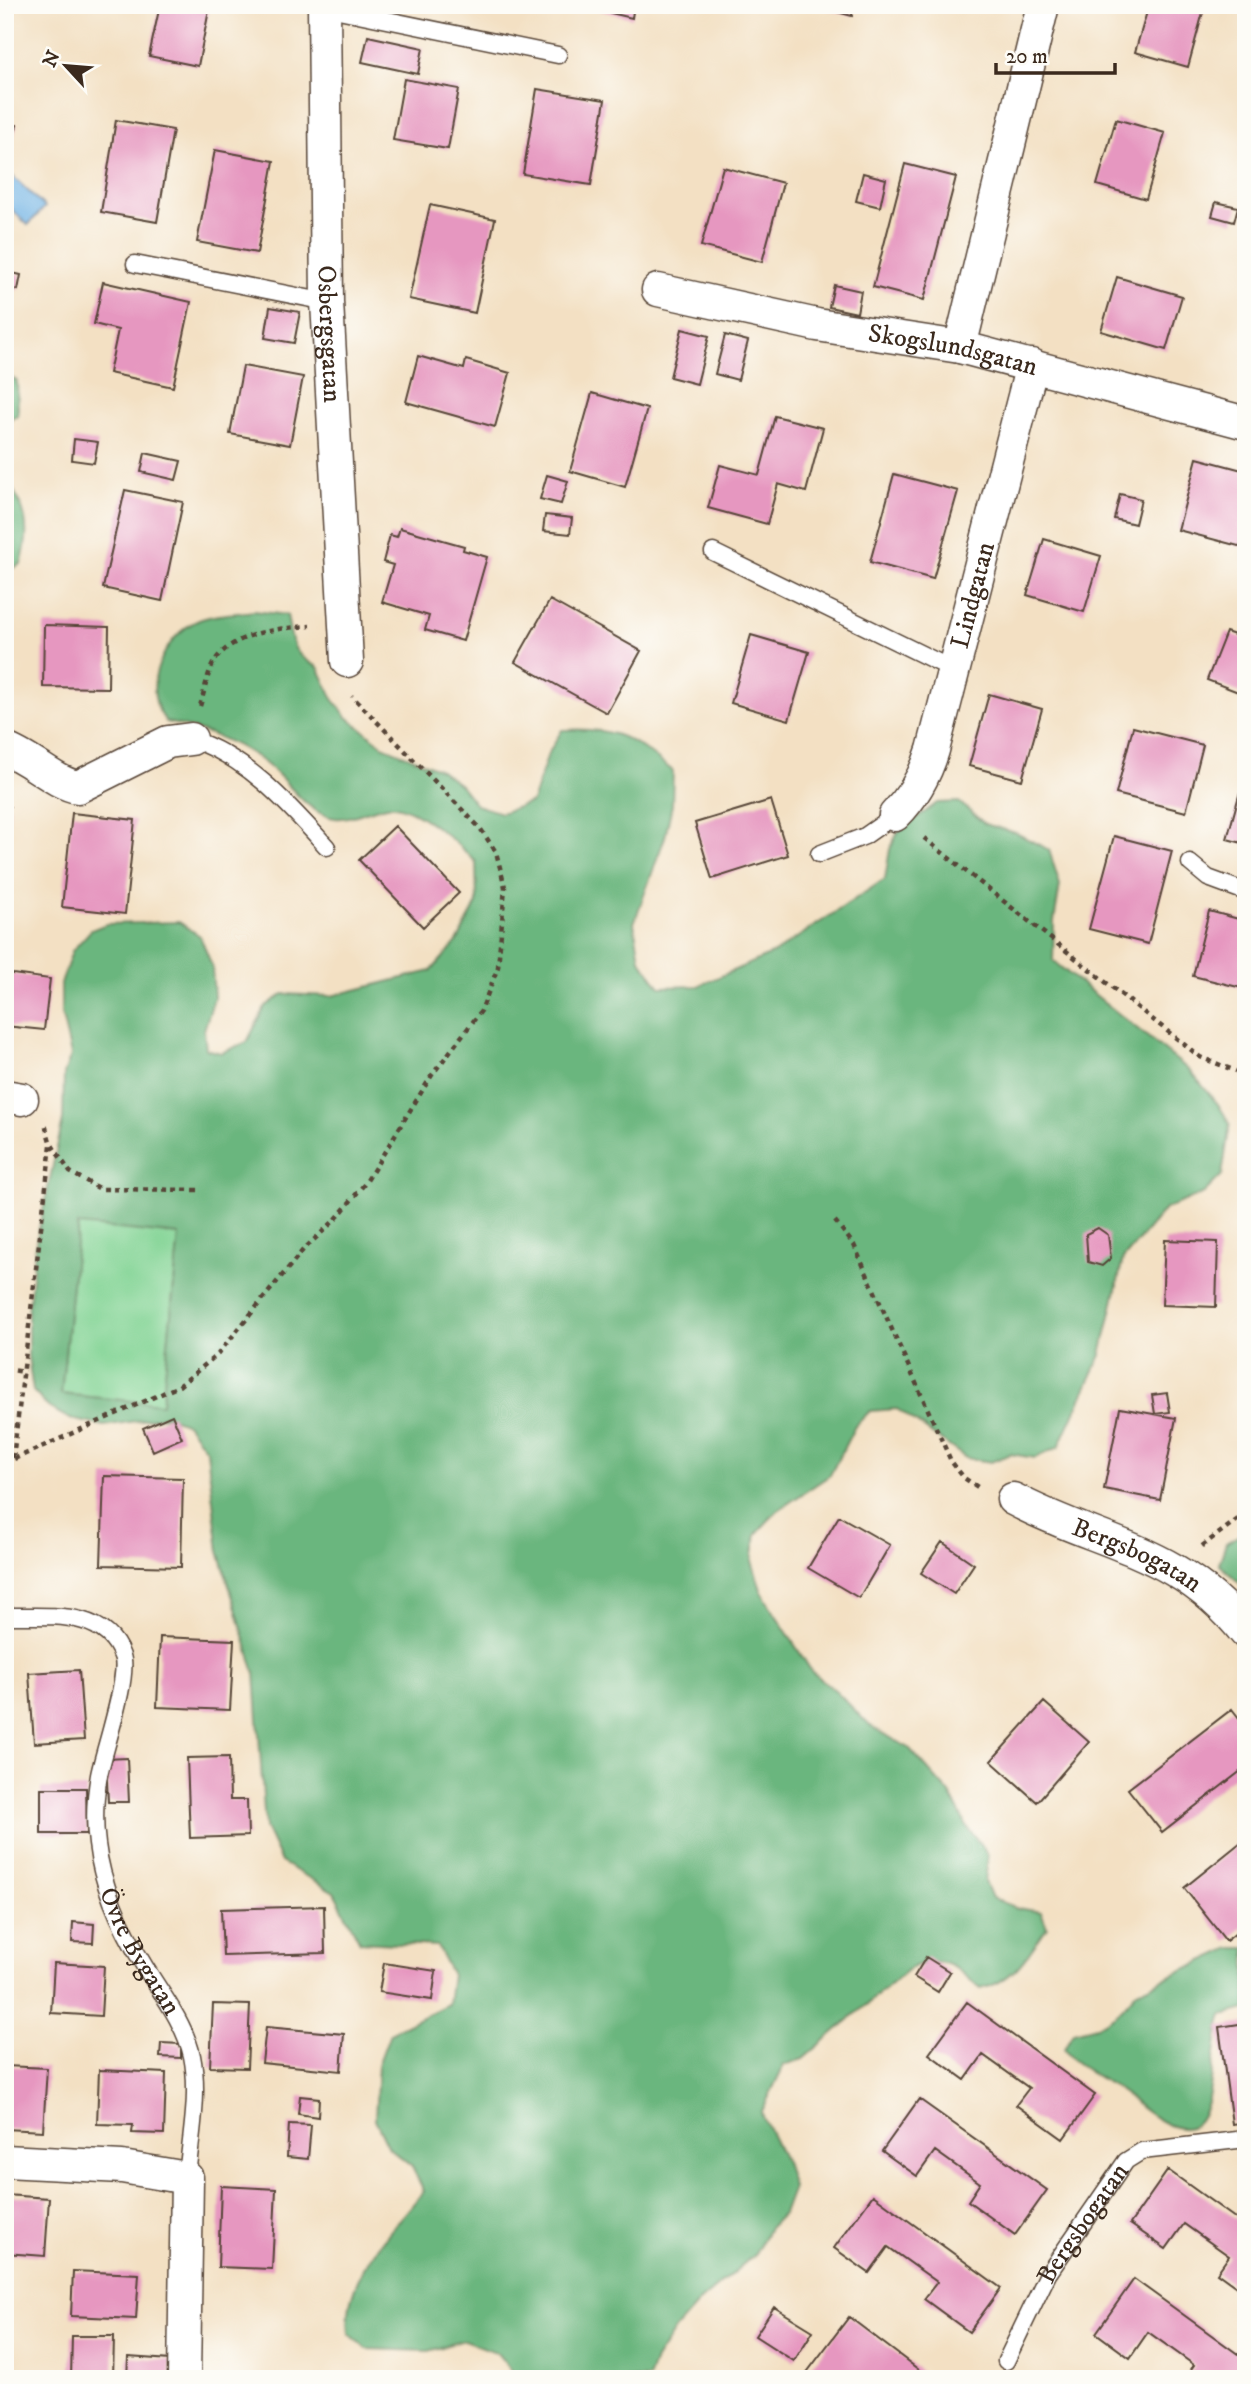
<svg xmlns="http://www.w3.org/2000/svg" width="1251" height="2384" font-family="'IM FELL DW Pica',serif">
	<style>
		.green { fill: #83d495; stroke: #5f7f5a; stroke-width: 2 }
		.forest { fill: #6ab67e; stroke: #52704e; stroke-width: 2; fill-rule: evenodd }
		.water { fill: #70b2e5; stroke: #566e82; stroke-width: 2 }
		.building { fill: #e697c0 }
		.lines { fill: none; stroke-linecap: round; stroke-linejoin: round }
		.service-casing { stroke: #574537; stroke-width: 19 }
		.minor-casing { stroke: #574537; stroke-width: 35 }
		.path { stroke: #574537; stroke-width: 4.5; stroke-dasharray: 5 5; stroke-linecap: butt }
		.service { stroke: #fff; stroke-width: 16 }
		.minor { stroke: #fff; stroke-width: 32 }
		.labels { text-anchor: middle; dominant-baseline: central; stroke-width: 5; stroke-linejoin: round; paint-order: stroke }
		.street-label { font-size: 26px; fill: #3b2a1e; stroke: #fdfcf7 }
	</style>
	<rect width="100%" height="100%" fill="#fdfcf7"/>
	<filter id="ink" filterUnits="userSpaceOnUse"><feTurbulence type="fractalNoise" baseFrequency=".0143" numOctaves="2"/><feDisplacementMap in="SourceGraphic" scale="14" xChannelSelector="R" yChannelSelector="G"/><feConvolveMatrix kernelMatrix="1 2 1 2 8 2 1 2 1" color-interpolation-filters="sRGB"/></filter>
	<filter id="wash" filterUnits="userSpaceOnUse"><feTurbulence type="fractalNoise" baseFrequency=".00686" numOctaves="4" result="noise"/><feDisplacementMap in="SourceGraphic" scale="28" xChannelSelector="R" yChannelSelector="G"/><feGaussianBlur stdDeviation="1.57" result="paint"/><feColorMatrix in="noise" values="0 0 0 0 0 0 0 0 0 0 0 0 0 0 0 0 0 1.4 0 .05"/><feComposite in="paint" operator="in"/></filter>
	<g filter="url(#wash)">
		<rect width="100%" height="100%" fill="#f3e0c3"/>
		<path class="green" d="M78,1224l101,11 -17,170 -101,-11z"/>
		<path class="forest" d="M5,374l12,7 1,34 -13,7z
			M5,477c21,31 27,51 16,87l-16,8z
			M254,611l33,4c5,28 4,39 31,52l15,32 14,18 38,30 56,23 19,15 16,20 25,8 31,-11 16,-48 14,-24c55,-4 70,9 111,41l-1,34 -7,32 -31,86 6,36 20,28 38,-1 76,-33 111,-74 5,-30 8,-17 39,-29 22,-1 26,22 31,9 33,17 11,35 -6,36 -1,40 137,110 28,33 12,20 -8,51 -18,18 -39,16 -42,50 -22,96 -42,92 -24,11 -25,-4 -19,8 -25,-4 -69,-49 -27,2 -15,15 -25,49 -53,36 -21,23 -4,27 10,32 50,79 24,19 33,34 41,24 40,45 16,31 22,30 -3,27 7,16 25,10 24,4 6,15c-18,26 -32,54 -66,62 -27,-22 -40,-38 -74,-19l-104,89 -19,6 -23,48 24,49 8,25 -10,27 -14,14 -14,26 -55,47 -24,27 -21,32 -7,19h-129l-23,-27 -32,-12 -35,11 -63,-2 -17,-16c-7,-57 42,-101 75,-142l-12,-24 -23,-19 -14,-29 3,-54 12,-32 58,-29 4,-29 -15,-29 -77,-4 -26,-50 -53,-30 -16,-34 -10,-155 -36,-122 -12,-100 -20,-27 -20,-8 -63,10 -34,-7 -22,-12 -15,-16 -5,-34v-45l8,-70 27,-122 1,-46 7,-19 -10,-43v-28l11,-33 19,-21 15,-6 73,-2 21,14 12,30 2,32 -10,32 2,19 15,4 26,-11 18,-35 18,-13 48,2 100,-25 26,-29 20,-39 -1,-41c-17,-17 -63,-60 -89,-56 -15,2 -36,14 -52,12 -27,-4 -44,-33 -63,-49 -31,-27 -68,-39 -106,-47 -4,-6 -9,-14 -10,-20 -8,-31 15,-70 43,-82 16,-7 38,-6 55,-9zM78,1225l101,10 -17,169 -101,-10z
			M1241,1534l5,1v54l-27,-25 7,-21z
			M1231,1948h15v61l-23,6c-20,60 2,166 -95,82 -20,-17 -50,-27 -64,-48l9,-17 24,-6 20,-12 20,-23z"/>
		<path class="water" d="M8,172l37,35 -17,18 -23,-22v-27z"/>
		<g id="blocks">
			<path class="building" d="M5,5h9l-1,12h-8z
				M160,5h50l-12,61 -49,-10z
				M577,5h57l-2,13z
				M811,5h43l-2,11z
				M1149,5h56l-17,62 -53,-15z
				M368,36l55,12 -5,26 -56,-12z
				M404,79l55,10 -11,60 -55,-9z
				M537,89l68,11 -14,85 -68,-11z
				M1116,119l49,14 -19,66 -49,-14z
				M116,120l57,10 -16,92 -56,-10z
				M5,122l12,3 -7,25 -5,-1z
				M215,150l59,11 -17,92 -60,-11z
				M905,164l51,13 -32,123 -51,-13z
				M723,167l60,16 -21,79 -61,-16z
				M863,173l23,6 -6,28 -24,-6z
				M1216,202l22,5 -4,15 -22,-6z
				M430,205l65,14 -20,94 -66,-14z
				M8,272l13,3 -3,15 -13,-2z
				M1117,277l65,19 -16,54 -65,-19z
				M103,282l88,20 -18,85 -64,-14 9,-43 -24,-6z
				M834,285l27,6 -4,22 -28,-6z
				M270,307l30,5 -6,31 -29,-5z
				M682,329l27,7 -12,48 -27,-7z
				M725,335l23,6 -10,39 -23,-6z
				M418,356l46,13 2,-9 44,13 -15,54 -89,-25z
				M243,366l60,11 -13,68 -60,-11z
				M592,393l55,16 -22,78 -55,-16z
				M775,416l48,12 -17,64 -28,-8 -11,40 -59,-16 12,-43 39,10z
				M74,439l24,3 -4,21 -22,-3z
				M145,453l36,8 -5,19 -35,-8z
				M1197,458l49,13v77l-68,-18z
				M894,474l64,17 -25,88 -63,-17z
				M547,475l21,6 -7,23 -21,-5z
				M125,490l58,12 -21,99 -59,-13z
				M1120,494l21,5 -6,25 -21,-5z
				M545,515l27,3 -2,16 -27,-3z
				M400,528l64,18 -1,4 24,7 -24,84 -38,-11 4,-14 -47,-14 11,-37 -10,-3 7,-27 7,2z
				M1044,539l57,17 -17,56 -57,-17z
				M550,600l91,51 -34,62 -92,-51z
				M44,625l65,2 -1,61 -65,-1z
				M1226,632l20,7v56l-39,-15z
				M751,635l58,17 -20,68 -58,-17z
				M989,694l53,15 -20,71 -53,-14z
				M1133,727l70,18 -17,67 -70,-18z
				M1246,770v74l-19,-5z
				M771,800l17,55 -76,24 -17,-56z
				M5,806l5,1 -3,41h-2z
				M72,813l63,7 -10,94 -63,-7z
				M395,826l64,67 -36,34 -64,-67z
				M1114,836l58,15 -24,93 -59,-15z
				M1209,911l37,10v68l-53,-13z
				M5,973l45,6 -6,51 -39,-4z
				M1098,1228l10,7 3,23 -9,8 -14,-4 -2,-28z
				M1165,1240l53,2 -2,65 -54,-2z
				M1167,1393l3,19 -15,2 -3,-19z
				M1120,1408l56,10 -16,82 -56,-11z
				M172,1415l10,23 -29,13 -10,-23z
				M104,1476l79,2 -2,89 -80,-2z
				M839,1516l51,29 -31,53 -51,-30z
				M942,1542l32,22 -20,30 -33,-21z
				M160,1637l74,3 -4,70 -73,-3z
				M79,1670l5,70 -50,3 -5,-70z
				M1044,1702l45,40 -52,60 -46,-41z
				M1232,1709l14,18v40l-84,65 -34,-43z
				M229,1757l1,43h17l1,36 -58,2 -3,-80z
				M127,1758l2,44h-21l-2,-43z
				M41,1788h45l1,46h-46z
				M1246,1838v87l-20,16 -42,-53z
				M324,1906l1,47 -102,3 -2,-47z
				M73,1922l21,2 -1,19 -21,-1z
				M926,1957l24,15 -12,20 -24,-15z
				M54,1963l50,3 -3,50 -50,-3z
				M384,1963l52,8 -4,29 -53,-8z
				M967,2002l128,93 -32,44 -47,-34 13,-17 -46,-33 -18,25 -36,-26z
				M213,2004l37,1 -3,63 -37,-1z
				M1246,2023v99l-14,2 -13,-97z
				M266,2027l78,7 -3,37 -79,-8z
				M161,2043l20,1v14l-21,-1z
				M5,2066l42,2 -4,63 -38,-2z
				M99,2070l67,3 -2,61 -32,-1 1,-8 -36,-1z
				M300,2096l19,2 -1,19 -20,-3z
				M919,2099l128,91 -32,45 -47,-34 12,-18 -45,-32 -18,25 -35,-25z
				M289,2124l22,1 -3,34 -21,-2z
				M1168,2170l78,56v68l-29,-21 12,-17 -45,-32 -18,25 -36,-25z
				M221,2186l55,3 -4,80 -54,-2z
				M5,2195l44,3 -4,58 -40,-3z
				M873,2195l128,93 -32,44 -45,-33 13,-17 -49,-35 -19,26 -35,-25z
				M73,2271l66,3 -3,45 -65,-3z
				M1134,2279l112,81v19h-62l10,-14 -46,-33 -18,26 -34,-25z
				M774,2307l39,24 -19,30 -39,-25z
				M849,2317l82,62h-121l-5,-4z
				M72,2336h42l-1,43h-42z
				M128,2357l43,3 -1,19h-43z"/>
		</g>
	</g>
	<g filter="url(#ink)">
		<use href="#blocks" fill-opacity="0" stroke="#574537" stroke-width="2"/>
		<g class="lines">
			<defs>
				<g id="service">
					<path d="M324,7l234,48"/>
					<path d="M135,264l192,38"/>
					<path d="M713,552l241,118"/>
					<path d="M191,739c56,18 98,66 136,108"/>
					<path d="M819,854l46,-18 30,-21"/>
					<path d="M1190,863l18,15 38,14"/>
					<path id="s1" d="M5,1616c41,1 100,-8 117,40 8,19 -18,94 -23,119 -4,22 -5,47 -2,69 5,43 26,87 48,123 17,27 40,57 47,89 8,39 -2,83 -5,122"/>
					<path id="s2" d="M1006,2361l42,-87 78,-113 16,-10 104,-12"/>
				</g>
				<g id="minor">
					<path id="s3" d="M324,5l3,297 20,359"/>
					<path id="s4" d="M658,290l159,35 143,22 286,76"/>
					<path d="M960,347l83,-342"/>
					<path d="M5,749c26,9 49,34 73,38l90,-45 23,-3"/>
					<path id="s5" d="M895,815c19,-19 30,-39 38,-65l99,-385"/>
					<path d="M5,1096l17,3"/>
					<path id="s6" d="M1013,1499c89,47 166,49 233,134"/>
					<path d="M5,2161l117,6 65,11 -3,201"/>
				</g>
			</defs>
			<use href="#service" class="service-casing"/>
			<use href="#minor" class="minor-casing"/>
			<path class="path" d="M200,706c4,-12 6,-26 11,-38 15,-35 67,-40 99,-42
				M924,838l276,219 46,18
				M52,1145l18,27 30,17 101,1
				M835,1221l19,24 97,216 13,17 15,10
				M5,1369l20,3
				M13,1458l38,-313 -6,-21
				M5,1463l174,-77 39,-32 85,-104 33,-31 30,-37 66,-107 49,-64 17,-44 7,-80 -9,-35 -16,-24 -128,-132
				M1202,1546l44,-33"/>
			<use href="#service" class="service"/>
			<use href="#minor" class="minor"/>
		</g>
	</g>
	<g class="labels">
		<g class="street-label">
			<text stroke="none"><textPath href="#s3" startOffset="329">Osbergsgatan</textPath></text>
			<text stroke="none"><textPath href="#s4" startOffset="301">Skogslundsgatan</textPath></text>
			<text stroke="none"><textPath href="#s5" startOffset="236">Lindgatan</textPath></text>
			<text stroke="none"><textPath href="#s6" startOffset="136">Bergsbogatan</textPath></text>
			<text stroke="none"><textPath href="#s1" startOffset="441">Övre Bygatan</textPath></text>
			<text stroke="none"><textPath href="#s2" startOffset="158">Bergsbogatan</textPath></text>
		</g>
	</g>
	<rect width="1251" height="2384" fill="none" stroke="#fdfcf7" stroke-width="28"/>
	<g transform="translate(66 66) rotate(296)" stroke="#fdfcf7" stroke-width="5" paint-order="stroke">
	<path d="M0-5L12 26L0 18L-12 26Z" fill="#3b2a1e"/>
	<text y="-10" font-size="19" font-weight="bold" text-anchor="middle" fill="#3b2a1e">N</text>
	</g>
	<path d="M996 63v10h119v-10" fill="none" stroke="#3b2a1e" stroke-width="3.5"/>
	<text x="1006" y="63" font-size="21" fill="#3b2a1e" stroke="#fdfcf7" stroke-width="5" paint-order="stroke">20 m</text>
</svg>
